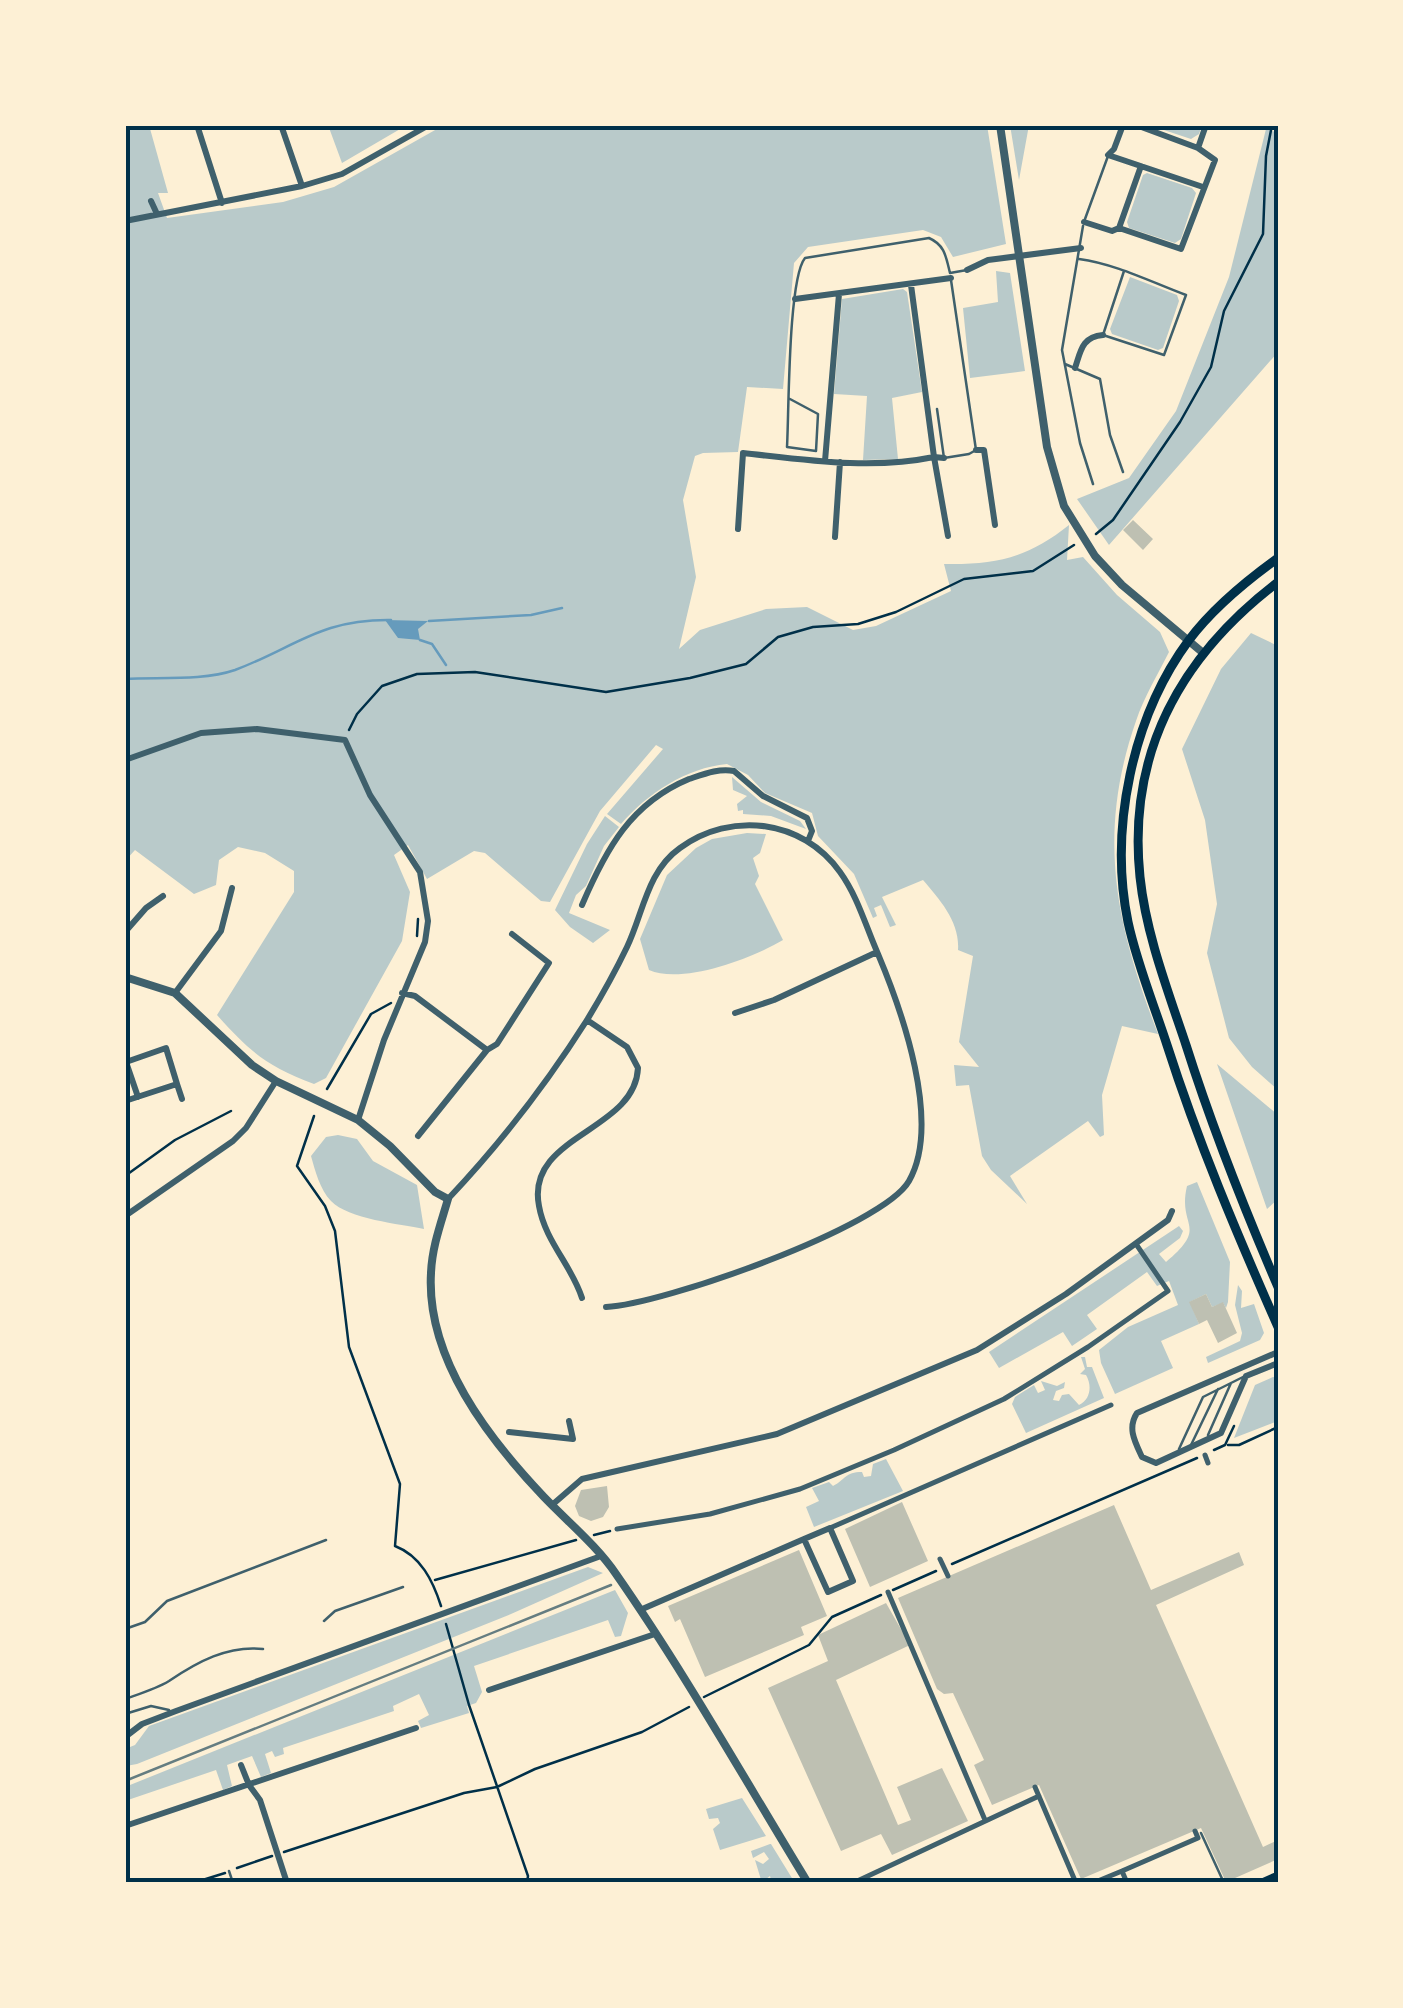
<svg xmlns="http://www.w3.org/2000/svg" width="1403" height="2008" font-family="'Roboto Condensed',sans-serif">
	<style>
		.green { fill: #b9caca }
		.water { fill: #669bbc }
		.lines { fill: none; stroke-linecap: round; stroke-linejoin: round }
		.stream { stroke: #669bbc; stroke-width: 2.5 }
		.building { fill: #bec0b2 }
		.path { stroke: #003049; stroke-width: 2.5 }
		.service { stroke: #3f606c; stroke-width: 2.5 }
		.pedestrian { stroke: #3f606c; stroke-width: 5 }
		.minor { stroke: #3f606c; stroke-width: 6 }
		.tertiary { stroke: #3f606c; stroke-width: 8 }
		.secondary { stroke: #003049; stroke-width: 9 }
		.rail { stroke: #657d81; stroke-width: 2.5 }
		.neatline { fill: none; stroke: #003049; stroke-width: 4 }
	</style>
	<rect width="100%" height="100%" fill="#fdf0d5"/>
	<path class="green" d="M125,125h24l19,68h-10l9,25 116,-16 51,-15 110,-62h543l19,119 -53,13 -12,-20 -18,-7 -115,17 -14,16 -11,126 -36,-2 -9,65 -35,1 -8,3 -12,44 13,77 -17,72 21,-19 66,-21 41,-2 46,23 23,-4 75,-35 -7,-27c51,1 84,-6 125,-39l-2,35 16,-3 34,38 43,37 9,20c-11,22 -25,45 -33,69 -40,115 -20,204 22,313l-36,-8 -20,69 2,40 -4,2 -12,-16 -78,55 17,28 -36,-34 -9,-14 -13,-71 -13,1 -2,-21 25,2 -20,-25 14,-86 -15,-6c2,-28 -18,-50 -35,-70l-41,17 14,28 -6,2 -9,-22 -7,3 3,8 -4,2 -19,-44 -36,-38 -6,-23 -47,-20 -17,-18 -21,-11c-41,4 -79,29 -106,60l-14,-10 56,-65 -7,-4 -56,66 -50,91 -9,-1 -56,-48 -11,-2 -47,28 -19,-34 -14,10 16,37 -8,49 -76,137 -12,6c-47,-18 -63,-31 -97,-69l77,-123v-21l-29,-18 -27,-6 -19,13 -3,25 -22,9 -59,-44 -10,11z
		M328,125h79l-65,38z
		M1010,125h19l-10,55z
		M1149,125h53l-3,9 -8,5z
		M1266,129l12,4v219l-169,193 -32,-46 52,-21 47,-67 53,-134z
		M1147,173l45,15 4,5 -15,46 -6,4 -46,-15 -2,-6 16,-47z
		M996,271l14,2 15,98 -55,7 -7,-70 35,-6z
		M1130,277l47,18 2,6 -16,47 -5,2 -46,-16 -2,-5z
		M903,289l4,3 15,100 -30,6 6,61 -35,1 4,-64 -33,-2 8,-95z
		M1251,633l27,13v444l-26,-23 -23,-29 -22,-85 10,-49 -12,-84 -23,-71 39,-80z
		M732,777l29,25 39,19 6,8 -35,-13 -28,-2v-4l-5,1 -1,-7 10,-8 -14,-6z
		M605,816l14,11 -15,19 -18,40 -10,9 -7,18 41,17 -17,13 -23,-16 -15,-17 32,-66z
		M747,833l19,1 -6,19 -7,5 6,18 -4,8 28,56c-30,18 -101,45 -134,30l-9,-31 27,-64 29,-27 16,-9z
		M1217,1064l61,51v84l-11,10z
		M338,1135l19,4 16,22 44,24 7,44c-24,-5 -76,-10 -93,-28 -11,-11 -16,-31 -20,-45l15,-19z
		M1197,1182l33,80 -2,40 -2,6 -3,-5 -11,4 -6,-13 -16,8 9,22 -38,17 12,27 -58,26 -14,-31 -2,-13 29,-23 50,-22 -9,-24 -12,5 -10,-14 -60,43 10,14 -25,17 -9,-14 -64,36 -10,-16 190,-126 4,5 -3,7 -21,16 7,8c44,-37 11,-34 21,-76z
		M1238,1285l4,6 -1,17 13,-4 10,29 -4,7 -52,23 -2,-6 34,-16 2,-8 -7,-28z
		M1081,1357h4l2,10h5l12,31 -78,35 -14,-29 3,-7 19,-12 4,8 7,-3 -4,-9 16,5 8,-4 -1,6 -8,3 -3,9 6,1 3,-6 7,-1 10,11c12,-6 13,-20 7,-30l-6,-1 5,-5z
		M1273,1377l5,1v43l-44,17 21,-53z
		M886,1459l17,32 -89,36 -8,-20 13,-6 -7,-13 17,-6 4,4c12,-6 12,-14 29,-14l2,5 7,-1 2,-12z
		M588,1567l15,6 -92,41 -374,150 -11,2 -1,-17 10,-4 14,-19z
		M615,1590l13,23 -7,23 -6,1 -7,-17 -134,46 8,26 -6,11 -9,3 2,7 -48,15 -3,-7 11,-6 -10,-21 -26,12 1,5 -111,37 1,6 -9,3 -3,-6 -7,3 6,19 -10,4 -9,-21 -25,9 5,21 -9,4 -7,-20 -91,31v-14z
		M742,1798l24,38 -46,14 -7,-21 7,-6 -2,-5 -9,1 -3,-10z
		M770,1844h1l24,39h-23l-2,-7 -4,3 1,4h-5l-7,-23 8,4 6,-5 -5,-7 -11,6 -2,-7z"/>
	<path class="water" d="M385,620l43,1 -10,8 2,11 -22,-2z"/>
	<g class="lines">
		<path class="stream" d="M429,621l102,-6 31,-7
			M420,640l12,4 14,21
			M125,679c34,-2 78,2 110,-9 61,-23 85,-51 156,-50"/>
	</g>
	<path class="building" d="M1133,520l20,19 -10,11 -20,-20z
		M1206,1294l6,13 11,-5 14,31 -19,10 -11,-23 -8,4 -10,-22z
		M607,1486l2,21 -6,10 -12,4 -12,-5 -4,-10 6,-16z
		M902,1502l26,59 -58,26 -25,-58z
		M1114,1505l37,85 88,-38 5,13 -88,40 107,242 15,-7v19l-52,23 -25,-54 -120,51 -42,-94 -47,20 -18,-40 10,-5 -31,-67 -9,1 -7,-5 -39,-91z
		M799,1550l28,66 -26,11 3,8 -99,42 -25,-58 -5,3 -7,-16z
		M886,1603l24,42 -74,35 62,145 13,-5 -14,-33 45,-19 26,53 -76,34 -11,-21 -40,17 -73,-163 60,-27 -10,-26z"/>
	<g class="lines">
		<path class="path" d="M1096,534l17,-14 67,-98 31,-55 13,-56 39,-77 3,-78 6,-31
			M349,730l8,-16 25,-28 35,-12 58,-2 131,20 84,-14 56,-14 32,-27 35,-10 45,-3 38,-12 68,-33 69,-8 41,-26
			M417,936l1,-17
			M327,1089l44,-75 20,-11
			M314,1116l-17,50 28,40 10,25 14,116 51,137 -5,62c26,10 38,35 46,60
			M125,1176l50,-36 56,-29
			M1228,1445h11l39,-18
			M1214,1450l11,-5 9,-19
			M594,1535l16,-4
			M952,1564l245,-106
			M435,1580l141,-40
			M893,1590l43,-19
			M446,1624l23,81 59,171 -1,7
			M704,1697l105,-52 23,-28 49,-22
			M284,1852l180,-59 33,-6 38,-18 107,-37 47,-25
			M237,1868l35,-12
			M193,1883l32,-10"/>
		<path class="service" d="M1085,219l23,-63
			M1083,226l-21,124 18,93 13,41
			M1079,259c37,5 72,23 107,36l-22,60 -61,-20 21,-64
			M1065,364l35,15 10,56 13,37
			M790,399l28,15 -2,37 -29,-4c2,-34 1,-168 18,-189l124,-20c16,7 17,19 21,35l17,-3
			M937,409l7,49 25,-4 7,-4 -25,-170
			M1208,1435l23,-52
			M1191,1445l27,-56
			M1179,1449l24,-52 40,-20
			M324,1621l11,-10 68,-24
			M125,1629l20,-7 22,-21 159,-61
			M125,1699c14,-5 31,-10 44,-18 28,-19 59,-36 94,-32
			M125,1714l26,-8 18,4
			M1201,1833l23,50
			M229,1871l4,12"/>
		<path class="pedestrian" d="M1205,1455l3,8
			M830,1528l281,-123
			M617,1529l93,-15 90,-25 94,-39 110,-51 84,-52 80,-56 -32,-47
			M940,1559l8,17
			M888,1592l97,228
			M1035,1787l41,96
			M1122,1871l76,-33 -3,-7
			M853,1883l186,-87
			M1093,1883l29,-12 5,12"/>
		<path class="minor" d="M197,125l25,78
			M281,125l21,61
			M1123,125l-9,24 -6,6 95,32
			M1136,125l62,23 17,12 -34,89 -62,-21 22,-62
			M1198,148l8,-23
			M151,201l6,13
			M125,221l177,-35 40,-12 87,-49
			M1084,222l28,9 7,-3
			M967,270l21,-10 93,-12
			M795,299l156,-21
			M1075,368c6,-18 7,-31 28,-33
			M976,450h8l11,75
			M944,458l-10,-1 14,79
			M825,461l14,-167
			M738,529l5,-76c64,7 128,17 191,4l-23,-172
			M835,537l5,-75
			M125,760l76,-27 56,-4 88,11 25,55 50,77 8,49 -3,21 -41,98 -26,80
			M582,905c24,-56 49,-102 107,-126 15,-5 30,-11 45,-8l29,25 44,22 5,13 -4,10
			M125,932l21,-24 17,-12
			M175,993l46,-62 11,-43
			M402,993l13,3 72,54
			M735,1013l39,-13 103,-48
			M177,1084l5,15
			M125,1101l52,-17 -11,-36 -40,14 12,35
			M418,1136l69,-86 10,-6 52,-81 -37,-29
			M448,1199c51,-54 99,-116 139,-179 14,-23 28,-48 40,-73 16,-33 20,-76 53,-99 51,-37 122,-29 160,24 18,25 26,55 38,82 24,57 64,169 31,227 -26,46 -248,124 -303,126
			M125,1216l108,-75 13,-13 30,-47
			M582,1298c-10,-32 -37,-57 -43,-92 -14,-71 96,-74 99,-138l-11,-21 -40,-27
			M1278,1352l-141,61c-10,15 -2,29 5,44l14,6 65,-30 25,-57 32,-13
			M509,1432l64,7 -4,-18
			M552,1505l30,-26 195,-45 200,-84 89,-56 102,-74 4,-9
			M640,1610l164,-71 26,-11 23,53 -25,11 -24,-53
			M489,1690l166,-56
			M125,1737l17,-13 34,-13 425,-155
			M241,1765l8,20 11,15 27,83
			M125,1826l291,-98"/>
		<path class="tertiary" d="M1000,125l47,322 17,59 31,50 27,29 80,67
			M125,977l50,16 77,72 24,16 82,39 32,26 45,46 13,7c-7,24 -16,48 -17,74 -5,85 57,165 113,224 24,25 53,49 72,77 69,99 129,206 192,309"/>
		<path class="secondary" d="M1278,558c-32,23 -65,50 -89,82 -57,77 -80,189 -61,282 9,42 26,83 39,123 31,97 70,189 111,282
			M1278,582c-96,73 -151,170 -138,295 6,57 28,114 46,168 26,82 58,163 92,242
			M1262,1883l16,-7"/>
		<path class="rail" d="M125,1781l486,-196"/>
	</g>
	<rect width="1403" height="2008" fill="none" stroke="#fdf0d5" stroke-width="255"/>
	<rect x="128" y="128" width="1148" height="1752" class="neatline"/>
</svg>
